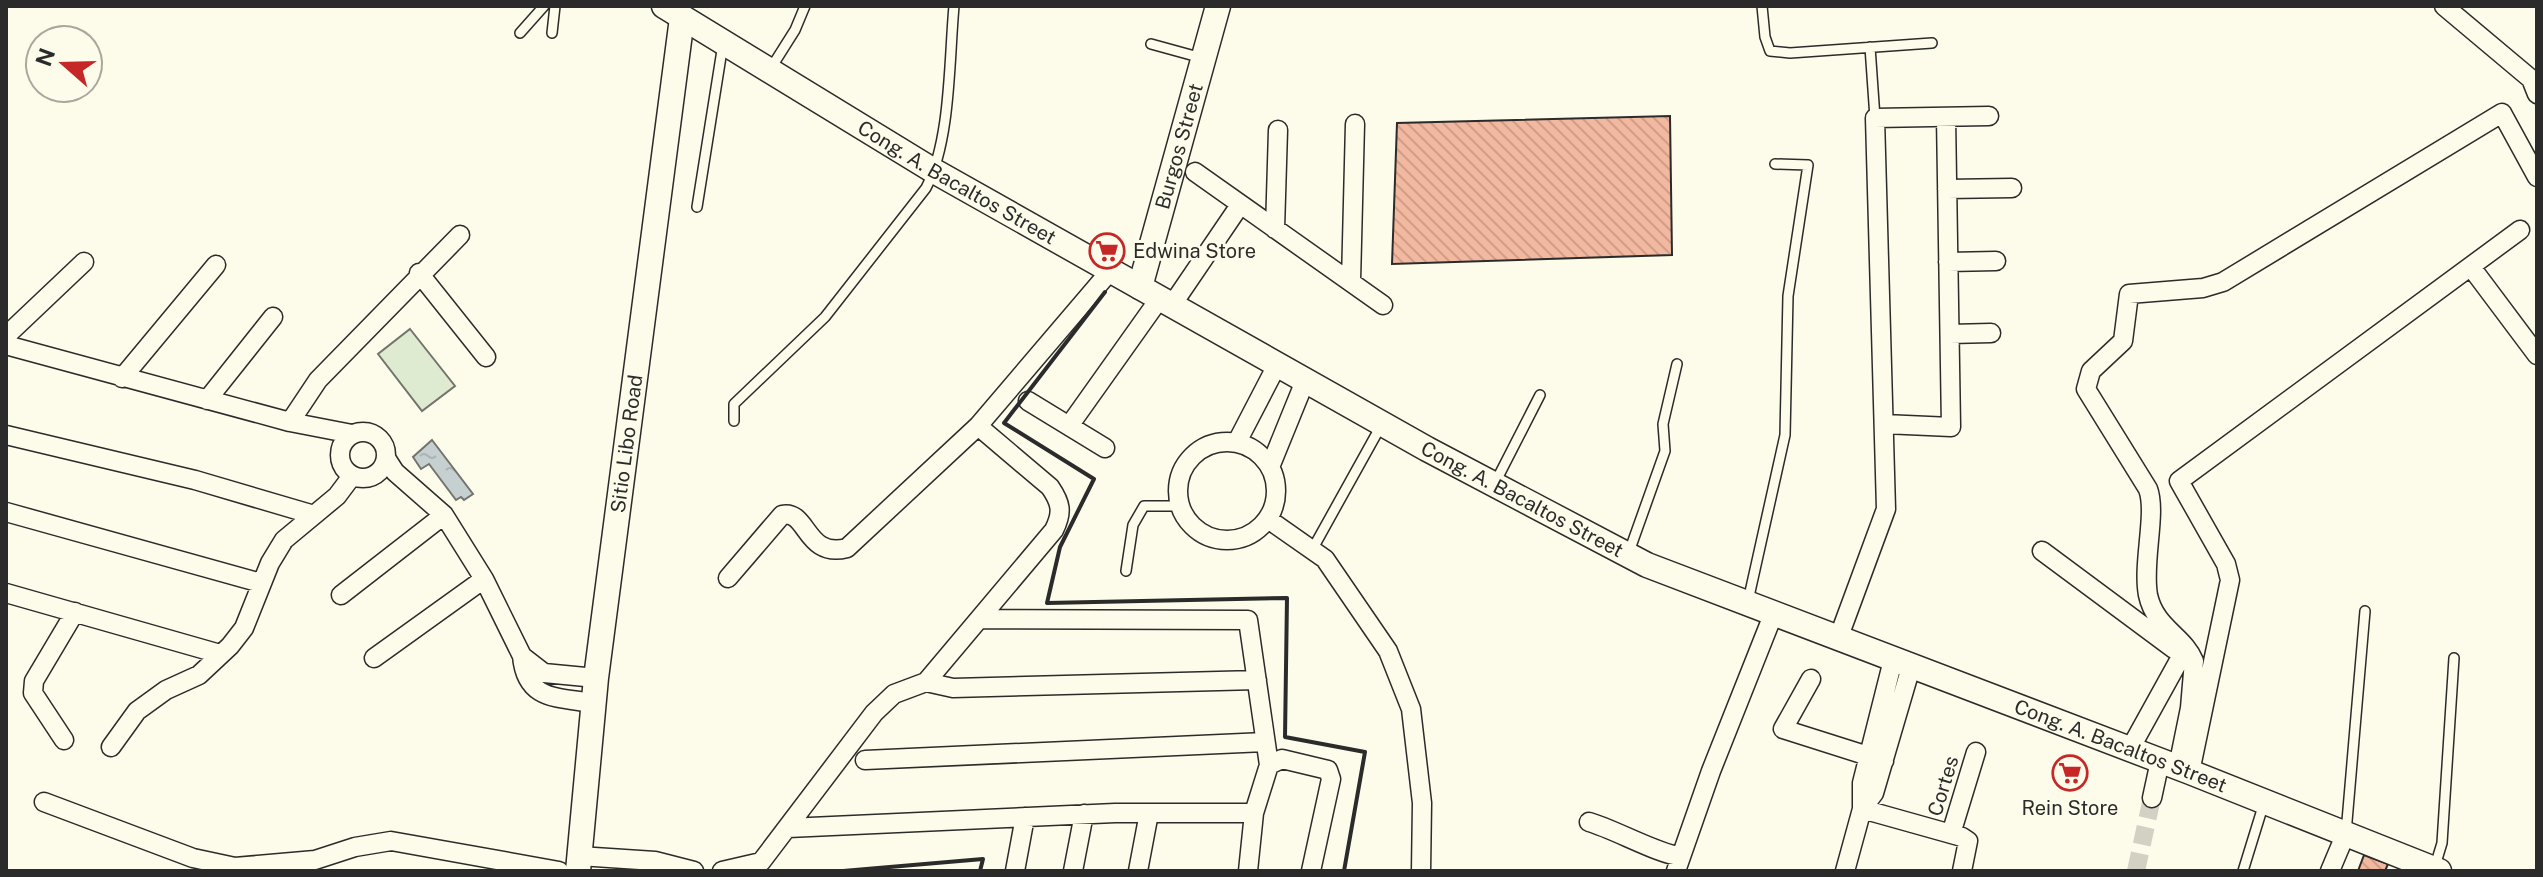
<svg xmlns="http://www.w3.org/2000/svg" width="2543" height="877" font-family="'Public Sans',sans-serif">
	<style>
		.pitch { fill: #deebd1; stroke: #74746e; stroke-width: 2 }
		.water { fill: url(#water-ripples); stroke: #74746e; stroke-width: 2 }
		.building { fill: url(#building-back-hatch); stroke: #2b2b2b; stroke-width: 2 }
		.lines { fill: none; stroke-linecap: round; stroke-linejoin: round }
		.street-tunnel { stroke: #d3d1c4; stroke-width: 18; stroke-dasharray: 18 9; stroke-linecap: butt }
		.lane-casing { stroke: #2b2b2b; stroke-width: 12 }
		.street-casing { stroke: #2b2b2b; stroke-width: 21 }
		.secondary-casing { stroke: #2b2b2b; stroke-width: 27 }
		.lane { stroke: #fdfbea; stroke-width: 9 }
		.street { stroke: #fdfbea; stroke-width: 18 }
		.secondary { stroke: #fdfbea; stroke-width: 24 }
		.wall { stroke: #2b2b2b; stroke-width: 4 }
		.labels { text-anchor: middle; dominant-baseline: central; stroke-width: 6; stroke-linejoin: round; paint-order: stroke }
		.street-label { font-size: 20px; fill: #2b2b2b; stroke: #fdfbea }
		.poi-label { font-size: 20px; fill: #2b2b2b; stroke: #fdfbea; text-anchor: start }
	</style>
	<defs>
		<pattern id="water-ripples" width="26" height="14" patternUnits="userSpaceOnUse" patternTransform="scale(2)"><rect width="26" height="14" fill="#c7d0d0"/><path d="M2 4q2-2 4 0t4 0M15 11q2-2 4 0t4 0" fill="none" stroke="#abb3b3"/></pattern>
		<pattern id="building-back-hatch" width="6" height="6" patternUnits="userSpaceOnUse" patternTransform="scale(2)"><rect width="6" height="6" fill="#f2b8a0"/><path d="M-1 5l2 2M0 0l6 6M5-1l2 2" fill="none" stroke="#d09e8a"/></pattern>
	</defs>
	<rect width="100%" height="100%" fill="#fdfbea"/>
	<path class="pitch" d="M410,329l45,57 -33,25 -44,-57z"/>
	<path class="water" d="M432,440l41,54 -9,6 -3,-3 -5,3 -27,-36 -8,5 -8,-12z"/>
	<path class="building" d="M1670,116l2,139 -280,9 5,-141z
		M2364,855l24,9 -3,7h-27z"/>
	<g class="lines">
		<path class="street-tunnel" d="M2136,871l16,-73"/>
		<defs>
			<path id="lane" d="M1762,6l3,31 5,14 20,2 142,-10
				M520,33l24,-27
				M552,33l3,-27
				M1151,44l51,14
				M1870,47l5,71
				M771,68l24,-38 10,-24
				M697,207l26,-163
				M734,421v-17l91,-87 101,-129c25,-48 23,-128 28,-182
				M1495,483l45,-88
				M1312,550l70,-126
				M1629,552l36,-101 -2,-27 14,-60
				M1126,571l7,-46 11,-19h35
				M1748,601l37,-166 3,-139 20,-131 -33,-1
				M2346,833l19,-222
				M2435,866l7,-23 12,-185
				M2243,871l21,-68"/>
			<path id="street" d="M2444,6l87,73 6,15
				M1195,172l188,133
				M1947,189l65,-1
				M1275,229l3,-99
				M1948,262l48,-1
				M2471,267l66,88
				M419,273l67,84
				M1351,281l4,-157
				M1172,305l68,-100
				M1950,334l41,-1
				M6,336l78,-74
				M6,345l284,77 62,12
				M122,378l94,-113
				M207,400l66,-83
				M1028,401l77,47
				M290,422l28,-42 142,-145
				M1884,424l67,3 -5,-310
				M1069,426l91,-128
				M340 455a23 23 0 1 1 46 0a23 23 0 1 1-46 0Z
				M6,435l189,45 119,35
				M1178 491a49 49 0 1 1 98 0a49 49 0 1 1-98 0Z
				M1237,442l40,-77
				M386,458l9,14 49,43 40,64 38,77 22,17 52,5
				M1270,467l35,-86
				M6,512l255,71
				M1268,519l57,40 63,92 23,58 11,94 -1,68
				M2042,551l132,98
				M728,578l54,-63c26,-6 23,44 65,33l131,-122 133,-156
				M6,593l214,61
				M341,595l103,-80
				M980,619l268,1 21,145 -15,48 -6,58
				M1838,639l48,-130 -11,-391 114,-2
				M522,656c4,45 35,41 71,47
				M374,658l110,-79
				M1811,679l-28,50 101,32
				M926,682l27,6 304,-8
				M64,740l-31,-47 1,-12 41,-69
				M111,747l26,-36 29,-21 33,-15 31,-29 14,-18 26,-65 14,-23 53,-44 15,-20
				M2130,749l52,-94 12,6
				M865,760l400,-18
				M1269,765l13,-6 46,11 3,9 -20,92
				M2178,767l12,-59 4,-47c-10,-25 -39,-33 -46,-66 -6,-32 9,-82 0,-106l-62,-100 5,-18 32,-30 6,-47 74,-6 20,-6 279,-169 35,64
				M2190,772l40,-192 -4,-16 -47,-83 341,-251
				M2152,798l8,-37
				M44,802l149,56 42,9 80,-7 40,-13 36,-6 168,30
				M1862,809l12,-16 37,-126
				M1862,809l100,28 6,4 -6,30
				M1589,822c25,7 71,33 91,34
				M788,828l327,-15h139
				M1951,834l25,-82
				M579,856l76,5 39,10
				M722,871l39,-9 113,-149 20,-19 32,-12 128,-152c9,-18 7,-27 -4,-43l-72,-61
				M1015,871l10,-54
				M1073,871l11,-57
				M1138,871l11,-58
				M1676,871l35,-100 62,-156
				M1845,871l17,-62v-26l31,-123
				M2330,871l16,-38"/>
			<g id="secondary">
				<path id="s1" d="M664,6l270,165 493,278 220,116 543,207 249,99"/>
				<path id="s2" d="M1140,287l78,-281"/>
				<path id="s3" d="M578,871l18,-193 86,-660"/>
			</g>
		</defs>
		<use href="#lane" class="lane-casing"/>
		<use href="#street" class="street-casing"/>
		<use href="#secondary" class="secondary-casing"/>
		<use href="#lane" class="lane"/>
		<use href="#street" class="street"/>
		<use href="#secondary" class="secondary"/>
		<path class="wall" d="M1105,292l-101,131 90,56 -34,68 -13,56 240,-5 -2,139 80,15 -21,119
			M843,871l140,-12 -3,12"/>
	</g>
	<defs>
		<symbol id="supermarket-ring" viewBox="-11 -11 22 22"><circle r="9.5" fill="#fdfbea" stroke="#c62828" stroke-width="1.5"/><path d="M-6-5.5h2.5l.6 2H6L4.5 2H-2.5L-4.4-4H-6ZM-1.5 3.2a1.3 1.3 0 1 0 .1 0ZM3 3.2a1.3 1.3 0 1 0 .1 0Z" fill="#c62828"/></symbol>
	</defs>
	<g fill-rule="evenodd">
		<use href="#supermarket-ring" x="1087" y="231" width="40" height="40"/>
		<use href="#supermarket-ring" x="2050" y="753" width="40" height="40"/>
	</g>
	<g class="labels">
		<g class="street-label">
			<text stroke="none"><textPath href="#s2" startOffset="146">Burgos Street</textPath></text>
			<text stroke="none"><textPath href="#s1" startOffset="342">Cong. A. Bacaltos Street</textPath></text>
			<text stroke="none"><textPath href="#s3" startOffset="430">Sitio Libo Road</textPath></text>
			<text stroke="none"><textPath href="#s1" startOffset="990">Cong. A. Bacaltos Street</textPath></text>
			<text stroke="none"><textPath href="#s1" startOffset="1638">Cong. A. Bacaltos Street</textPath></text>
			<text transform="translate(1943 786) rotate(-73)">Cortes</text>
		</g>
		<g class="poi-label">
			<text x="1133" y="251">Edwina Store</text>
			<text x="2070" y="808" text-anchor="middle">Rein Store</text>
		</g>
	</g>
	<rect width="2543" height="877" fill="none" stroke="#2b2b2b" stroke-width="16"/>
	<g transform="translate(64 64) rotate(290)"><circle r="38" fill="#fdfbea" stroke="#a9a89e" stroke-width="2"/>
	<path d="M0-6L14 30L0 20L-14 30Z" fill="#c62828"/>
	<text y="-12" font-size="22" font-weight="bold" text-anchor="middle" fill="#2b2b2b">N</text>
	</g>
</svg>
